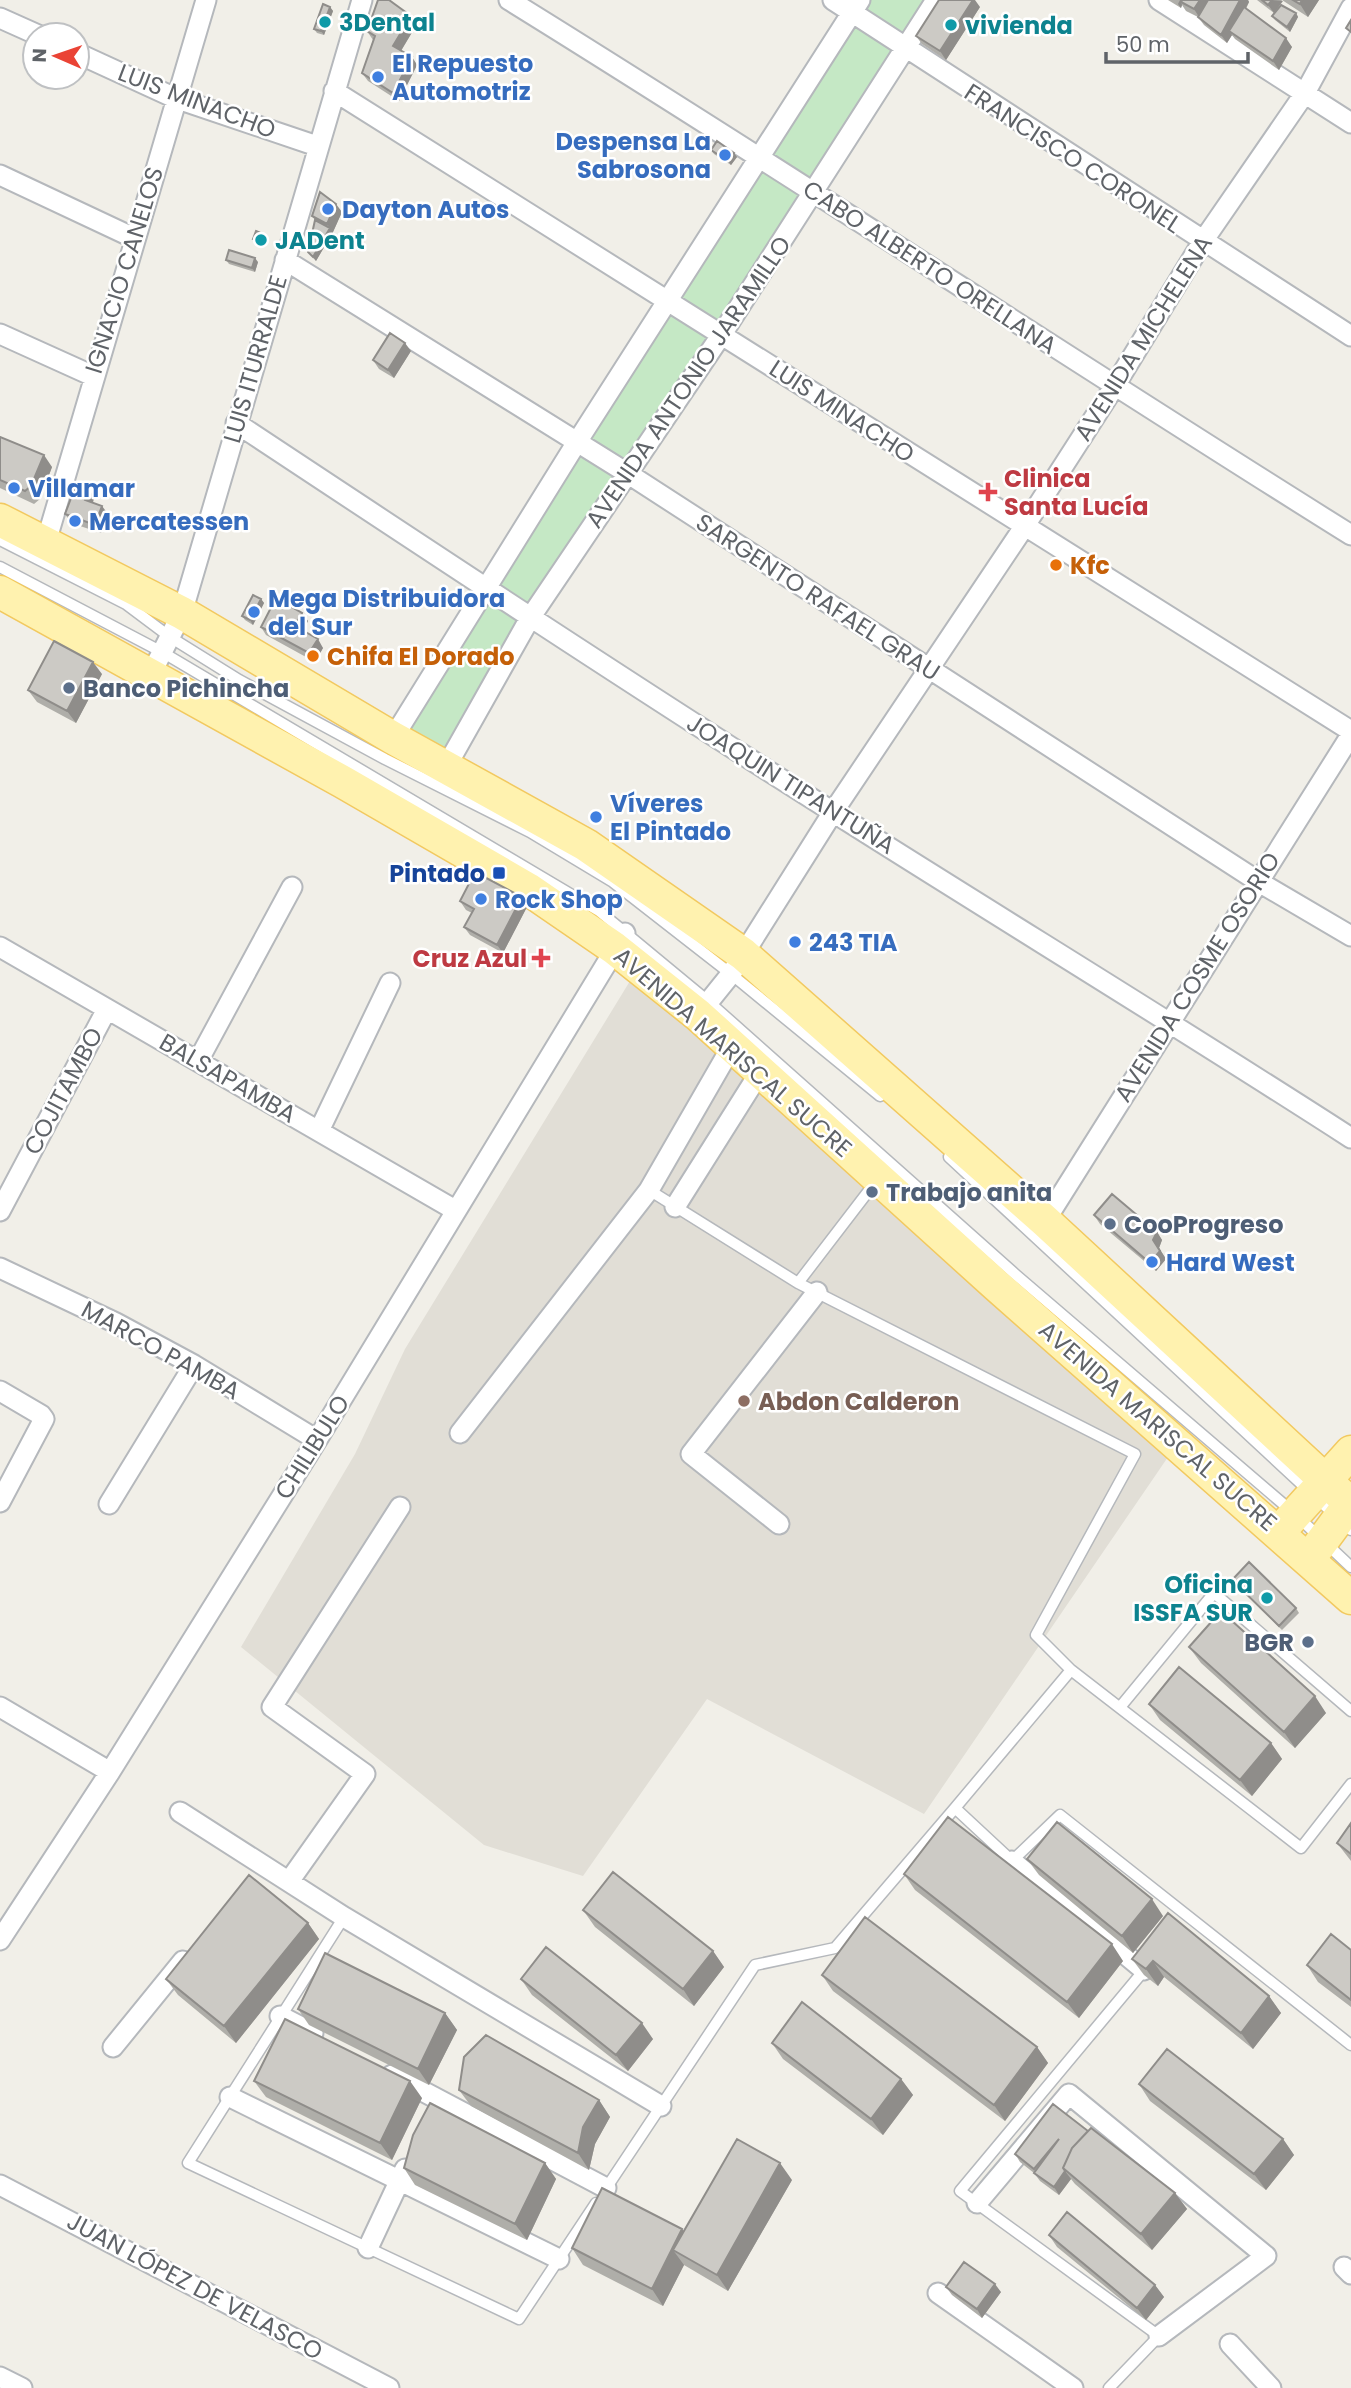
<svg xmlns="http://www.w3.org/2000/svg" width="1351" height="2388" font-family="Poppins,sans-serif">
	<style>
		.education { fill: #e1ded6 }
		.green { fill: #c5e8c5 }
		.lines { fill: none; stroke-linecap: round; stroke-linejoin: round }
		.service-casing { stroke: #b5b8bc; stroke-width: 13 }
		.minor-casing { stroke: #b5b8bc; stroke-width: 23 }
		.primary-casing { stroke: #f2c960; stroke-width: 35 }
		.service { stroke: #fff; stroke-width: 10 }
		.minor { stroke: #fff; stroke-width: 19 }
		.primary { stroke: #fff2af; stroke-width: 32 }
		.wall { fill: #afaea9 }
		.shaded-wall { fill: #8f8d8a }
		.building { fill: #cccac5; stroke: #8f8d8a; stroke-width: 2 }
		.culture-dot { fill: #0f9aa8; stroke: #fff; stroke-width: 2.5 }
		.shop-dot { fill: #3f7fe0; stroke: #fff; stroke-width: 2.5 }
		.health-dot { fill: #e0444e; stroke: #fff; stroke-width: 2.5 }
		.food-dot { fill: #e8710a; stroke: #fff; stroke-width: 2.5 }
		.service-dot { fill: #5c6f8a; stroke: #fff; stroke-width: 2.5 }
		.transit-dot { fill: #1a4fb4; stroke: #fff; stroke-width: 2.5 }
		.education-dot { fill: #8d6e63; stroke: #fff; stroke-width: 2.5 }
		.labels { text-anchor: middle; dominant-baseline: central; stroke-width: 5; stroke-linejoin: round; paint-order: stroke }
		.culture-label { font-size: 24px; font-weight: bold; fill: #0d838f; stroke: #fff; text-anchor: start }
		.shop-label { font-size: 24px; font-weight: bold; fill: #366cbe; stroke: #fff; text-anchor: start }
		.street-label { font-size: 24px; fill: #5f6368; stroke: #fff }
		.health-label { font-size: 24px; font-weight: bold; fill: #be3a42; stroke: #fff; text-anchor: start }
		.food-label { font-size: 24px; font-weight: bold; fill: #c56008; stroke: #fff; text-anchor: start }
		.service-label { font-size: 24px; font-weight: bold; fill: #4e5e75; stroke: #fff; text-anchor: start }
		.transit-label { font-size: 24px; font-weight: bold; fill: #164399; stroke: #fff; text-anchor: end }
		.education-label { font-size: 24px; font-weight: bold; fill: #785e54; stroke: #fff; text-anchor: start }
	</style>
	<rect width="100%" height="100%" fill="#f1efe8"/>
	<path class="education" d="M630,981l130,91 408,385 -244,357 -217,-115 -124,177 -99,-31 -243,-198 114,-193 50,-105z"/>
	<path class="green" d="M860,0h76l-490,767 -53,-29z"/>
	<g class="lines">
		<defs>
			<path id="service" d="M0,540l126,64 44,33 69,43 146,79 145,73 83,50 118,92 149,122
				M0,567l162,85 437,259 110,91 307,273 279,239 56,53
				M949,1157l402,373
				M649,1190l149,93 337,171 -99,181 35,35
				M798,1283l79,-103
				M1121,1706l93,-113 137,118
				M955,1808l116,-138 230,178 50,-64
				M344,1917l-156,246 331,156 77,-116
				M605,2190l150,-225 80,-17 120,-140 57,53 48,-46 291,230
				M1109,2388l50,-52 -199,-145 186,-223"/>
			<path id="minor" d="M509,0c283,175 560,359 842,535
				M833,0l518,336
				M1159,0l192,123
				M0,18l38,17
				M77,53l98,45 142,48
				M334,91l1017,640
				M0,175l134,63
				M285,260l342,213 632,409 92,54
				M0,334l93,42
				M236,423c198,131 396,262 597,389 172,109 346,215 518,326
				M46,542l160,-542
				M151,674l31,-61 180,-613
				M393,738l184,-296 283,-442
				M446,767l84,-149 192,-284 214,-334
				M0,947l455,263
				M698,1015l33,-41 102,-162 191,-285 90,-140 89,-146 102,-148 46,-85
				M198,1061l94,-174
				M319,1131l71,-148
				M675,1207l85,-135
				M0,1211l107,-202
				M1045,1221l306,-486
				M0,1268l116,55 78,42 123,75
				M0,1391l41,24 3,4 -44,83
				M460,1433l189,-243 83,-144
				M109,1504l85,-139
				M779,1524l-88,-70 126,-162
				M0,1707l110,65
				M180,1812l164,105 317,189
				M1012,1861l132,109
				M290,1880l75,-106 -93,-67 128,-200
				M0,1940l110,-168 207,-332 308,-507
				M280,2016l33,17
				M113,2047l70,-86
				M392,2075l214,113
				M230,2097l329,162
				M0,2185l389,203
				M977,2203l92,-109 197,162 -107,80
				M368,2248l37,-79
				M1344,2267l7,7
				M938,2293l135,95
				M1230,2344l41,44
				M0,2377l22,11"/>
			<path id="primary" d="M0,520l182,93 211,125 193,107 157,109 302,267 306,283
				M0,592l343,190 185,107 86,59 84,67 298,270 355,313
				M1279,1532l72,-80
				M1309,1559l42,-57"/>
		</defs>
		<use href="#service" class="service-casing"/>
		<use href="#minor" class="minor-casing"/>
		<use href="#primary" class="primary-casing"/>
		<use href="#service" class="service"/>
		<use href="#minor" class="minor"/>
		<use href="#primary" class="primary"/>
	</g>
	<path class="wall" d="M1168,0h80l1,2 -3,7 46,38 -13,23 -44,-31 -3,-4 -5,8 -23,-18 -6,-8 -12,-6 -4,-6 -1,3z
		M1257,0h62l-11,17 -26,-17 -6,11 20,2 2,4 -8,15 -15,-12 -3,-4 2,-3z
		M330,7l3,4 -9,24 -7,-2 -3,-4z
		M980,7l-34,53 -24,-16 -6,-8z
		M411,16l6,8 -16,27 11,6 5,8 -18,36 -31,-20 -6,-8 11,-33 -6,-9z
		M711,150l23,3 3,4 -6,8 -17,-11z
		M342,212l-9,20 -17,29 -8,-9 7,-32 -3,-4z
		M266,238l-3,7 -7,-2 -3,-4z
		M226,260l32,2 -3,10 -26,-8z
		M411,351l-17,27 -15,-9 -6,-9z
		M0,437l52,30 -12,32 -6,5 -34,-16z
		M89,489l5,9 -1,5 15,11 -7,19 -30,-10 -6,-9z
		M261,599l3,4 -11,22 -8,-5 -3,-4z
		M302,613l6,8 -5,10 20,17 -8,14 -49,-27 -5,-8z
		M102,674l-26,49 -39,-21 -9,-12z
		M460,901l68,4 -25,48 -33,-18 -6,-8 8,-14 -6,-3z
		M1094,1215l63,17 5,8 -3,8 7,11 -10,12 -56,-47z
		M1232,1580l64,28 3,5 -17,17z
		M1189,1647l137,66 -31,35 -94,-85z
		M1149,1704l122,39 11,16 -30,37 -92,-76z
		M1351,1823v38l-14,-18z
		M1027,1859l136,57 -30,37 -94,-78z
		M904,1874l219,87 -44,57 -164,-128z
		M583,1910l130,41 11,16 -30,39 -99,-79z
		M1168,1913l101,83 12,17 -28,36 -89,-72 -6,9 -14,-11 -12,-16z
		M308,1923l11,16 -83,104 -58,-48 -12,-16z
		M1351,1950v57l-33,-25 -11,-17z
		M822,1975l215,72 11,16 -43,58 -172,-130z
		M521,1979l132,60 -25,32 -96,-76z
		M298,2009l147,4 12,17 -28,55 -120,-60z
		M772,2043l129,36 12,16 -30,40 -100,-76z
		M254,2081l168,17 -30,62 -126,-63z
		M1139,2084l144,55 11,16 -28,35 -116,-89z
		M459,2090l140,10 11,17 -15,27 -6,26 -118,-64z
		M1088,2131l87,62 12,16 -35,41 -77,-66 -4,-5 -12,16 -19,-14 -6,-8 -14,-11 -5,-8z
		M545,2163l11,16 -29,61 -112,-55 -11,-17z
		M792,2180l-64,111 -44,-26 -21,41 -80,-41 -11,-17 110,-19 2,3z
		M1049,2235l106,50 9,12 -18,23 -89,-73z
		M946,2287l55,5 -19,26 -30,-23z"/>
	<path class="shaded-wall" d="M973,0h2l5,7 -34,53 -6,-9z
		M1180,0h5l-4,2 1,3 -1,3 -3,-4z
		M1200,0h11l-12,17 -5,-8z
		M1240,0h8l1,2 -17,32 -3,-3 3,4 -5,8 -6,-8z
		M1272,0l11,1 -9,12 -6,-8z
		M1302,0h17l-11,17 -8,-13z
		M330,7l3,4 -9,24 -3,-4z
		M1296,13l2,4 -8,15 -3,-5z
		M411,16l6,8 -18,30 -6,-8z
		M1286,38l6,9 -13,23 -6,-9z
		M412,57l5,8 -18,36 -6,-8z
		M734,153l3,4 -6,8 -3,-4z
		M336,204l6,8 -9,20 -17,29 -3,-4 17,-29 -3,-4z
		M263,234l3,4 -3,7 -3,-4z
		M255,258l3,4 -3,10 -3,-4z
		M405,343l6,8 -17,27 -6,-8z
		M44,455l8,12 -12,32 -9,-13z
		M89,489l5,9 -3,10 -6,-8z
		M102,506l6,8 -7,19 -6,-8z
		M261,599l3,4 -11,22 -3,-5z
		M302,613l6,8 -7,13 -6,-8z
		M318,639l5,9 -8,14 -6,-9z
		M93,662l9,12 -26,49 -9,-12z
		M522,897l6,8 -25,48 -6,-8z
		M1157,1232l5,8 -3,8 7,11 -10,12 -6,-8 3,-23z
		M1315,1696l11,17 -31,35 -11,-16z
		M1271,1743l11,16 -30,37 -12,-16z
		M1152,1899l11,17 -30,37 -11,-17z
		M308,1923l11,16 -83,104 -12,-17z
		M1112,1944l11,17 -44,57 -12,-16z
		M713,1951l11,16 -30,39 -11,-17z
		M1153,1961l11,16 -6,9 -12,-17z
		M1269,1996l12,17 -28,36 -12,-16z
		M445,2013l12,17 -28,55 -11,-16z
		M642,2023l11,16 -25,32 -12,-16z
		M1037,2047l11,16 -43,58 -11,-16z
		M901,2079l12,16 -30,40 -12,-16z
		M410,2081l12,17 -30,62 -12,-17z
		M599,2100l11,17 -15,27 -6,26 -11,-17 5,-26z
		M1283,2139l11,16 -28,35 -12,-16z
		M545,2163l11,16 -29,61 -12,-16z
		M780,2163l12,17 -64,111 -11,-16z
		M1065,2171l6,8 -12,16 -5,-8z
		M1175,2193l12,16 -35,41 -11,-16z
		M682,2229l11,17 -20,4 11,15 -21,41 -11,-17z
		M995,2284l6,8 -19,26 -5,-9z
		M1155,2285l9,12 -18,23 -9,-12z"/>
	<path class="building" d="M378,0h11l22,16 -18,30 19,11 -19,36 -31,-20 13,-37 -8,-5z
		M939,0h34l-33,51 -24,-15z
		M1182,0h18l-6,9 -13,-7z
		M1208,0h32l-19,35 -23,-18z
		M1262,0h10l-4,5z
		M1293,0h9l-2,4z
		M323,4l7,3 -9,24 -7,-2z
		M1281,5l15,8 -9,14 -15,-11z
		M1244,7l42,31 -13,23 -44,-30z
		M1351,20v12l-5,-4z
		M717,141l17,12 -6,8 -17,-11z
		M320,192l16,12 -9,20 -15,-8z
		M315,220l15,8 -17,29 -5,-5z
		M256,231l7,3 -3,7 -7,-2z
		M229,250l26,8 -3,10 -26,-8z
		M390,333l15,10 -17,27 -15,-10z
		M0,437l44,18 -13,31 -6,5 -25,-11z
		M76,485l13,4 -4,11 17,6 -7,19 -30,-11z
		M253,595l8,4 -11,21 -8,-4z
		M276,598l26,15 -7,13 23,13 -9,14 -48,-26z
		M54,641l39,21 -26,49 -39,-21z
		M475,872l47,25 -25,48 -33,-18 10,-18 -14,-8z
		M1112,1194l45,38 -4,8 7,11 -10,12 -56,-48z
		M1249,1562l47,46 -17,18 -47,-46z
		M1221,1611l94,85 -31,36 -95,-85z
		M1179,1667l92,76 -31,37 -91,-76z
		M948,1817l164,127 -45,58 -163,-128z
		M1057,1822l95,77 -30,37 -95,-77z
		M1351,1823v31l-14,-11z
		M613,1872l100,79 -30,38 -100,-79z
		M249,1875l59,48 -84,103 -58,-47z
		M1168,1913l101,83 -28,37 -88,-72 -7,8 -14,-10z
		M865,1917l172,130 -43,58 -172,-130z
		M1331,1934l20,16v50l-44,-35z
		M546,1947l96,76 -26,32 -95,-76z
		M325,1953l120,60 -27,56 -120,-60z
		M802,2002l99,77 -30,40 -99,-76z
		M285,2019l125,62 -30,62 -126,-62z
		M486,2035l113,65 -16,27 -5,26 -119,-63 5,-33z
		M1167,2049l116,90 -29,35 -115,-90z
		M430,2103l115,60 -30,61 -111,-56 9,-33z
		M1053,2104l35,27 -16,17 -9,20 2,3 -11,16 -20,-14 25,-34 -25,30 -19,-15z
		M1091,2128l84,65 -34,41 -78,-66 9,-20z
		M737,2139l43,24 -63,112 -44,-25z
		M602,2188l80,41 -30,60 -80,-41z
		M1067,2212l88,73 -18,23 -88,-73z
		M964,2262l31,22 -18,25 -31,-22z"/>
	<g class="culture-dot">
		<circle cx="325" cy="22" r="7"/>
		<circle cx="951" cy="25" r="7"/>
		<circle cx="261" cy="240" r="7"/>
		<circle cx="1267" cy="1598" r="7"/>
	</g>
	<g class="shop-dot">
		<circle cx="378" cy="77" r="7"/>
		<circle cx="725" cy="155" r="7"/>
		<circle cx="328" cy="209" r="7"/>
		<circle cx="14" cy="488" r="7"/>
		<circle cx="75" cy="521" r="7"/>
		<circle cx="254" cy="612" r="7"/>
		<circle cx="596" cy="817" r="7"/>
		<circle cx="481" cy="899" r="7"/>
		<circle cx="795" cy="942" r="7"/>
		<circle cx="1152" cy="1262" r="7"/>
	</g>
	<g class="health-dot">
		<path d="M984.5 481.5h7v7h7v7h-7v7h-7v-7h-7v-7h7z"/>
		<path d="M537.5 947.5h7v7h7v7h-7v7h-7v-7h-7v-7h7z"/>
	</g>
	<g class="food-dot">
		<circle cx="1056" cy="565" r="7"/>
		<circle cx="313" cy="656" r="7"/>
	</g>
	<g class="service-dot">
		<circle cx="69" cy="688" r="7"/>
		<circle cx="872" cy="1192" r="7"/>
		<circle cx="1110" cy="1224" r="7"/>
		<circle cx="1308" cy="1642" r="7"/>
	</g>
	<rect class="transit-dot" x="492" y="866" width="14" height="14" rx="3.5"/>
	<circle class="education-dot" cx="744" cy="1401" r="7"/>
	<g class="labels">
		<g class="culture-label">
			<text x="339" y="22">3Dental</text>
			<text x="965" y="25">vivienda</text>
			<text x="275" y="240">JADent</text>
			<text x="1253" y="1584" text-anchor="end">Oficina<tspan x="1253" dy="28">ISSFA SUR</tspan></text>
		</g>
		<g class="shop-label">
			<text x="392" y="63">El Repuesto<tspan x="392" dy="28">Automotriz</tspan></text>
			<text x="711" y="141" text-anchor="end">Despensa La<tspan x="711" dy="28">Sabrosona</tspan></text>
			<text x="342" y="209">Dayton Autos</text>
			<text x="28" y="488">Villamar</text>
			<text x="89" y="521">Mercatessen</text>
			<text x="268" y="598">Mega Distribuidora<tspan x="268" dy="28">del Sur</tspan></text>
			<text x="610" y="803">Víveres<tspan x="610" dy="28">El Pintado</tspan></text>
			<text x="495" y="899">Rock Shop</text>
			<text x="809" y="942">243 TIA</text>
			<text x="1166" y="1262">Hard West</text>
		</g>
		<g class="street-label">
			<text transform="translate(197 101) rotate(21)">LUIS MINACHO</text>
			<text transform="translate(1073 158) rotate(33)">FRANCISCO CORONEL</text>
			<text transform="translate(930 267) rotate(33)">CABO ALBERTO ORELLANA</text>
			<text transform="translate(124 270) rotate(-73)">IGNACIO CANELOS</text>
			<text transform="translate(1143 338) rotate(-58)">AVENIDA MICHELENA</text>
			<text transform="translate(255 359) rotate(-74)">LUIS ITURRALDE</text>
			<text transform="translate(688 382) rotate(-56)">AVENIDA ANTONIO JARAMILLO</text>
			<text transform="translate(842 411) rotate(33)">LUIS MINACHO</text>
			<text transform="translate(818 597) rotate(33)">SARGENTO RAFAEL GRAU</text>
			<text transform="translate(791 784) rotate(32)">JOAQUIN TIPANTUÑA</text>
			<text transform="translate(1197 977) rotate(-58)">AVENIDA COSME OSORIO</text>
			<text transform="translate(733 1052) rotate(41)">AVENIDA MARISCAL SUCRE</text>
			<text transform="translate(228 1078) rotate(30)">BALSAPAMBA</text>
			<text transform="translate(63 1091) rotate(-62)">COJITAMBO</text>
			<text transform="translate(161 1350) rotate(29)">MARCO PAMBA</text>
			<text transform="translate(1158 1426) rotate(41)">AVENIDA MARISCAL SUCRE</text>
			<text transform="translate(312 1447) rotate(-58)">CHILIBULO</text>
			<text transform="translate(195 2286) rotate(28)">JUAN LÓPEZ DE VELASCO</text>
		</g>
		<g class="health-label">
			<text x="1004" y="478">Clinica<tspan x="1004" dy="28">Santa Lucía</tspan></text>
			<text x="527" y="958" text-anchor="end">Cruz Azul</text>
		</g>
		<g class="food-label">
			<text x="1070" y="565">Kfc</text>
			<text x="327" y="656">Chifa El Dorado</text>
		</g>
		<g class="service-label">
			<text x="83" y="688">Banco Pichincha</text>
			<text x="886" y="1192">Trabajo anita</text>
			<text x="1124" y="1224">CooProgreso</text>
			<text x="1294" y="1642" text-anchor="end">BGR</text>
		</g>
		<g class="transit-label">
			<text x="485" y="873">Pintado</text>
		</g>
		<g class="education-label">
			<text x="758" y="1401">Abdon Calderon</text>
		</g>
	</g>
	<g transform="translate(56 56) rotate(272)"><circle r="33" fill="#ffffff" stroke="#bfc1c3" stroke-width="2"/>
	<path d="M0-5L12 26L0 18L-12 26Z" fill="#ea4335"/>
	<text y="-10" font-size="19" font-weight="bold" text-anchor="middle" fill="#5f6368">N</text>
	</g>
	<path d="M1106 52v10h142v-10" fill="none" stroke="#5f6368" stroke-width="3.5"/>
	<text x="1116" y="52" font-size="21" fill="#5f6368" stroke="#ffffff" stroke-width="5" paint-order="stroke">50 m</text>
</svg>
